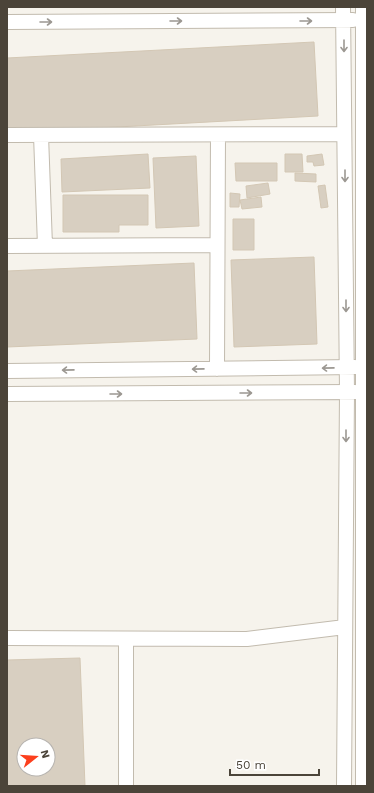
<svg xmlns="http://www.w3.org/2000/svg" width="374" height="793" font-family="'Work Sans',sans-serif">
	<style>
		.building { fill: #d8cfc1; stroke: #d3c7b4; fill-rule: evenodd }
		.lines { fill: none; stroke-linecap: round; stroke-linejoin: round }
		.minor-casing { stroke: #c2bbae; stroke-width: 16 }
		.minor { stroke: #fff; stroke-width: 14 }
		.oneway { stroke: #9c9892 }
	</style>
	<rect width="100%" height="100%" fill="#f6f3ec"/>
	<path class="building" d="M314,42l4,74 -311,17v-75z
		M148,154l2,34 -88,4 -1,-33z
		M285,154h17l1,18h-18z
		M322,154l2,11 -10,1 -1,-4h-6v-6z
		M196,156l3,70 -43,2 -3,-70z
		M235,163h42v18h-41z
		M295,173l21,1v8l-21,-1z
		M268,183l2,11 -23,4 -1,-12z
		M325,185l3,22 -7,1 -3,-22z
		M230,193l10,1 -1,13h-9z
		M63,195h85v30h-29v7h-56z
		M261,197l1,10 -20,2 -2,-9z
		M233,219h21v31h-21z
		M314,257l3,87 -83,3 -3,-87z
		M194,263l3,76 -190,8v-76z
		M80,658l5,128h-78v-126zM24,745h24v24h-24z"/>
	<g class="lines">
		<defs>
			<path id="minor" d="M343,7l4,385 -3,394
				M7,22l346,-2
				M7,135l337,-1
				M41,135l4,111
				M7,246l210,-1
				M217,369l1,-234
				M7,371l348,-4
				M7,394l348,-2
				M7,638l240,1 98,-12
				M126,640v146
				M363,786v-779"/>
		</defs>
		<use href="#minor" class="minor-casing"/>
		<use href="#minor" class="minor"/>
	</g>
	<defs><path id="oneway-shaft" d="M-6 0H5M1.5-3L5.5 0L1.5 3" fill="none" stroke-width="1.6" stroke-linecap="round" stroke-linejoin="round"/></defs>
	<g class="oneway">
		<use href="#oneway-shaft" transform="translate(176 21)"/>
		<use href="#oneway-shaft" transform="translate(306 21)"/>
		<use href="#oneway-shaft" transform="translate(46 22)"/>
		<use href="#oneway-shaft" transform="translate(344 46) rotate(90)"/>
		<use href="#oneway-shaft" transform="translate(345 176) rotate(90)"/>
		<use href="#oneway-shaft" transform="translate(346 306) rotate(90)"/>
		<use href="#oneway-shaft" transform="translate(328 368) rotate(179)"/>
		<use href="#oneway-shaft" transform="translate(198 369) rotate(179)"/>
		<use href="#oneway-shaft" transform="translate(68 370) rotate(179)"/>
		<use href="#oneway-shaft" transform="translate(246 393)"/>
		<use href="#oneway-shaft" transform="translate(116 394)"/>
		<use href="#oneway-shaft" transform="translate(346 436) rotate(90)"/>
	</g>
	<rect width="374" height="793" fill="none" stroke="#4b4439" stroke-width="16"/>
	<g transform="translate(36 757) rotate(73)"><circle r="19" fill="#ffffff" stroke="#b7b4b0"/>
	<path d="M0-3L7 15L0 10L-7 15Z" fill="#fc3f1d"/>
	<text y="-6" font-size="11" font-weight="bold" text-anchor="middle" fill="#4b4439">N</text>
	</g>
	<path d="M230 769v6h89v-6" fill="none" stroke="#4b4439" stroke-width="2"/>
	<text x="236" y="769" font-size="12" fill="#4b4439" stroke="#ffffff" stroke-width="3" paint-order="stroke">50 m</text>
</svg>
